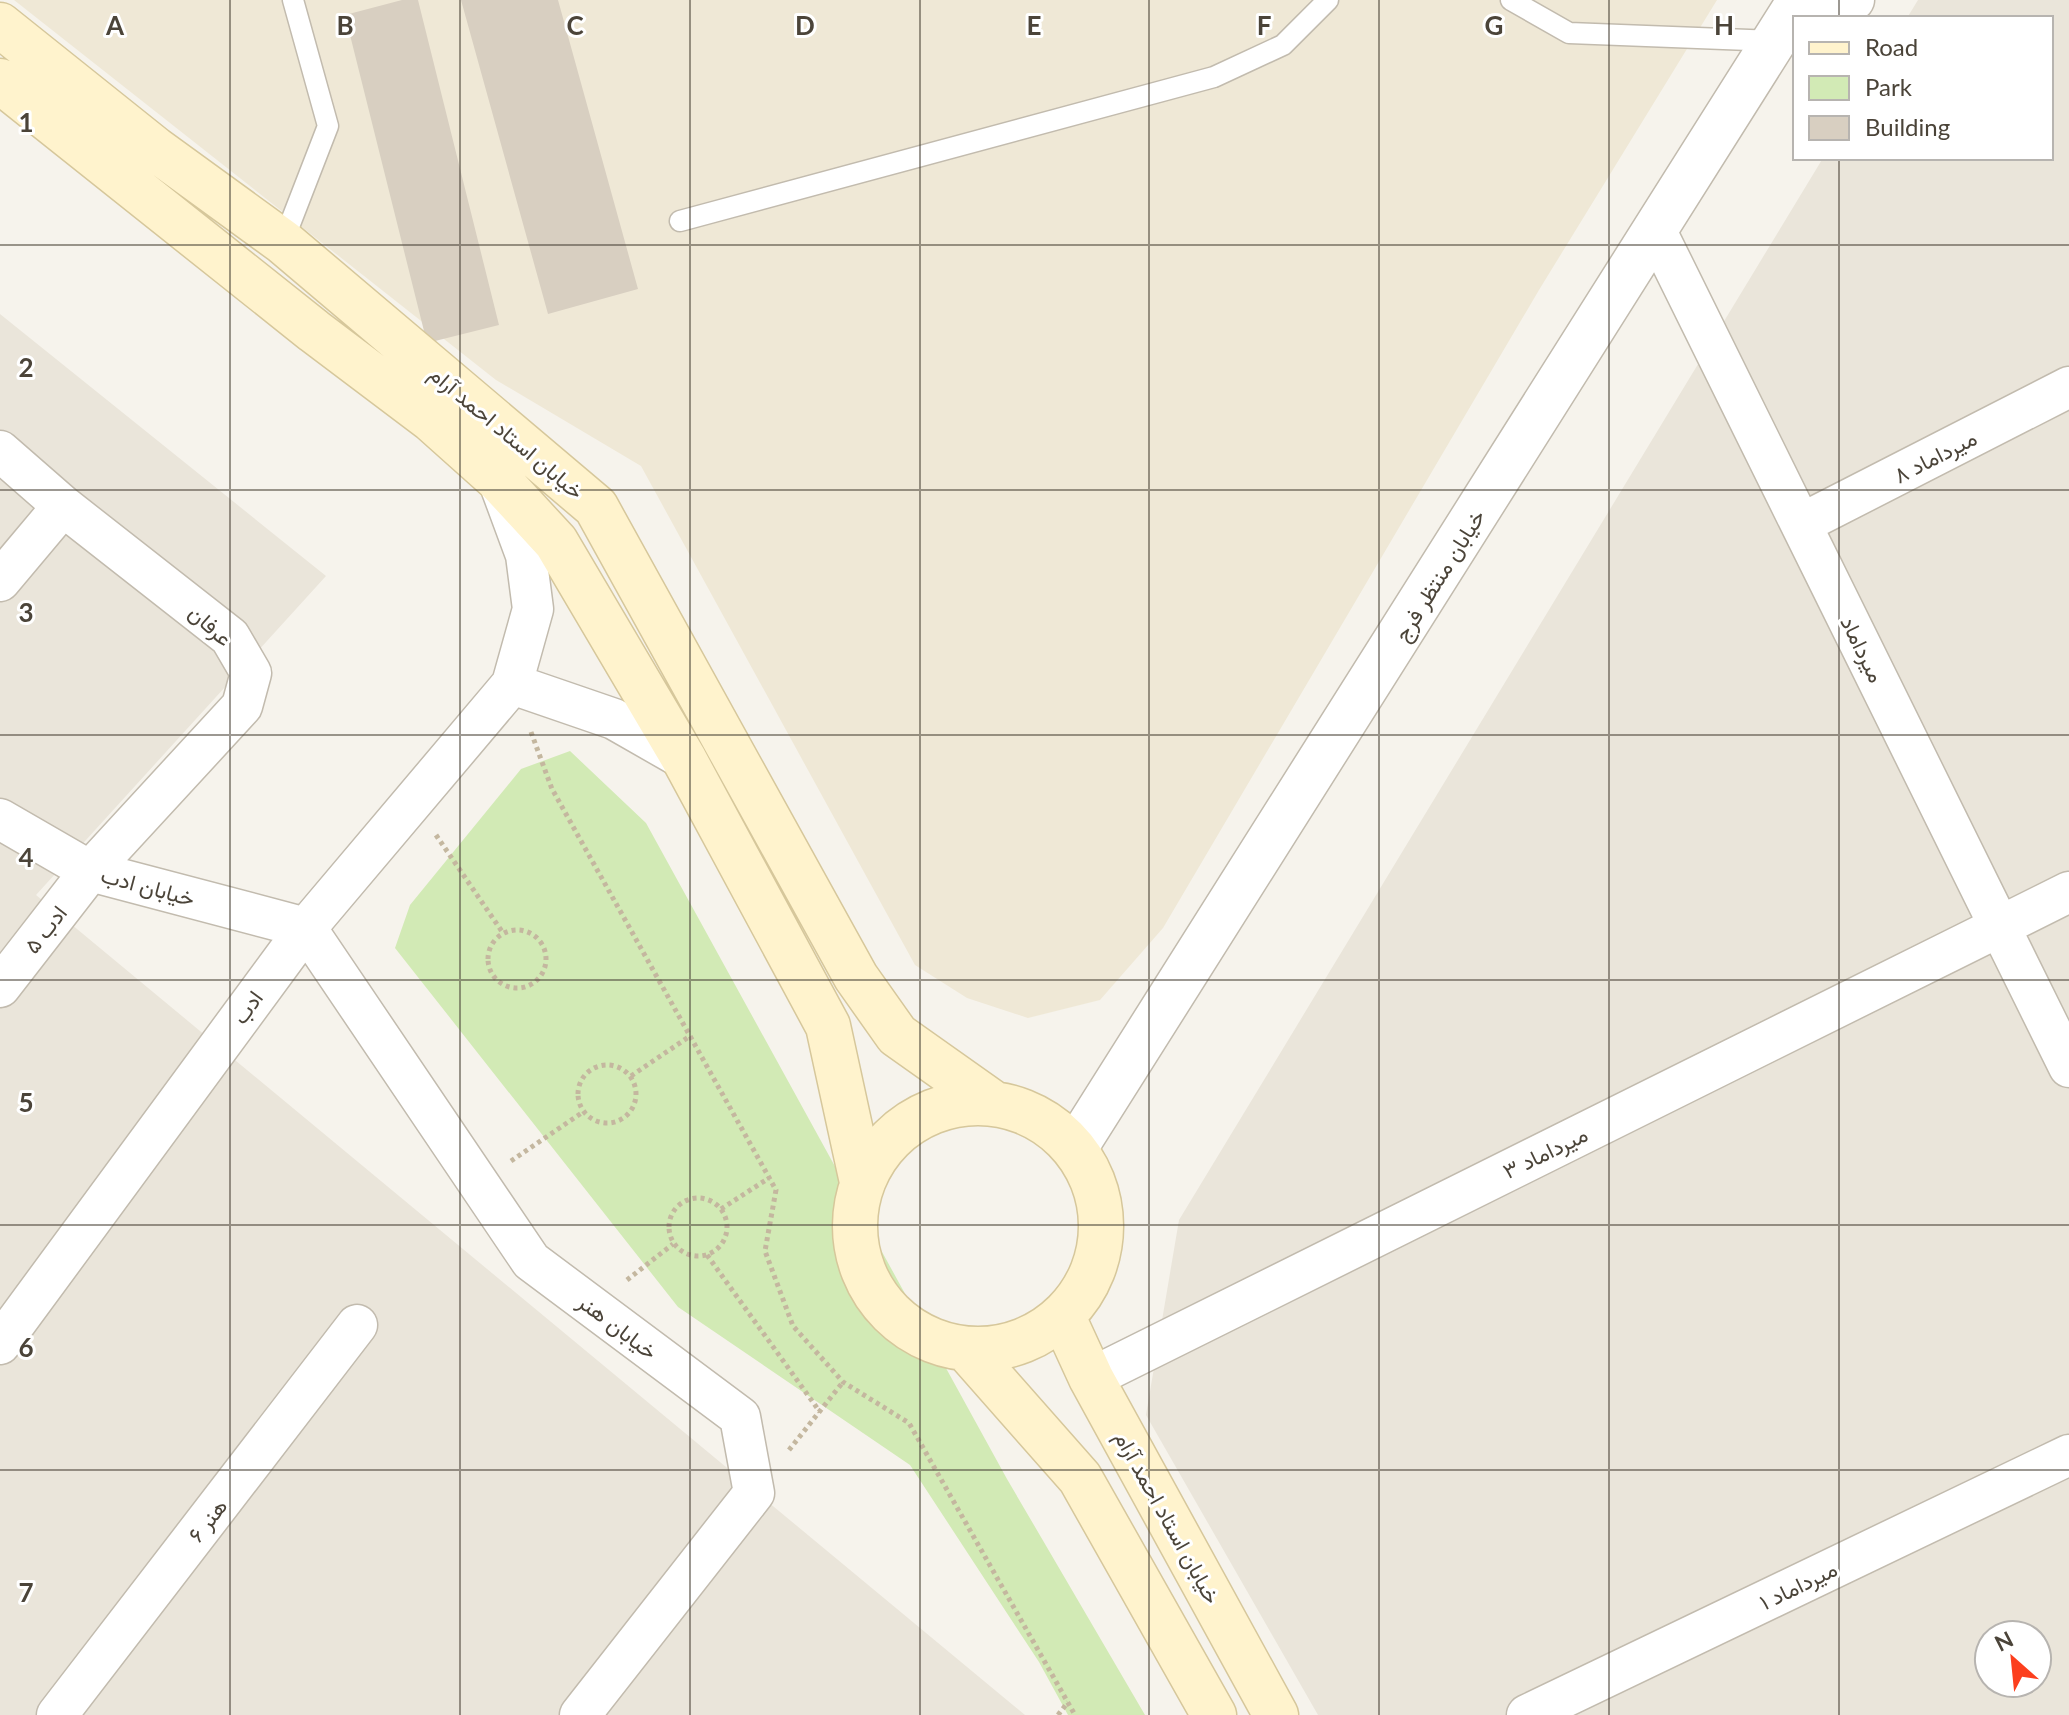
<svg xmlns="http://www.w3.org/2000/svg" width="2069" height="1715" font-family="Lato,Vazirmatn,sans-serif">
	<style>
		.residential { fill: #eae5da; fill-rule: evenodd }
		.education { fill: #efe8d6 }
		.green { fill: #d2eab5 }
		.building { fill: #d8cfc1 }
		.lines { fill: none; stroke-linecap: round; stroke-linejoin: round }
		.service-casing { stroke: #c2bbae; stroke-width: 23 }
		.minor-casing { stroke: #c2bbae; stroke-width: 43 }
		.tertiary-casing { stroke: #c2bbae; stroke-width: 47 }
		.secondary-casing { stroke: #d6c79b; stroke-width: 47 }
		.path { stroke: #c4b79f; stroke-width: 5; stroke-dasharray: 4 4; stroke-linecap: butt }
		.service { stroke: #fff; stroke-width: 20 }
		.minor { stroke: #fff; stroke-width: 40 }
		.tertiary { stroke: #fff; stroke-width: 44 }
		.secondary { stroke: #fff3cd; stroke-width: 44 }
		.grid { fill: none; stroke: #4b4439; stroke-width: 2; stroke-opacity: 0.55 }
		.labels { text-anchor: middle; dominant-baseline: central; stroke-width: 6; stroke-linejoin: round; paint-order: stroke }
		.street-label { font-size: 22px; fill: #4b4439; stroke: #fff }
		.grid-label { font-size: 26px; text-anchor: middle; font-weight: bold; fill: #4b4439; stroke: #fff; stroke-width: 6; stroke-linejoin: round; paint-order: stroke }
	</style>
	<rect width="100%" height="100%" fill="#f6f3ec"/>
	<path class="residential" d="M1918,0h151v1715h-751l-172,-300 33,-195 644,-1062h228v-140h-144zM1989,1635h48v48h-48z
		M0,314l326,262 -290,319 989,820h-1025z"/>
	<path class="education" d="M14,0h1703l-178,290 -376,638 -63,72 -72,18 -61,-20 -52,-33 -274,-499 -145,-86z"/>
	<path class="green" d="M570,751l76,72 361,656 138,236h-77l-29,-53 -129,-197 -232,-158 -283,-359 15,-43 111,-136z"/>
	<path class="building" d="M402,0h16l81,325 -72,18 -82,-328z
		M461,0h97l80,289 -90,25z"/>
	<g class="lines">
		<defs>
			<path id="service" d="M1511,0l58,33 206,8
				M680,221l534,-144 69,-32 45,-45
				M283,242l45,-116 -35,-126"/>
			<path id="minor" d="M1819,18l35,-18
				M1656,231l413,836
				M0,451l63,55 167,131 21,36 -9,33 -152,165 -90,116
				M1801,524l268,-137
				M0,581l63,-75
				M512,684l102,35 70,40
				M0,819l90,52 216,57 225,333 209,156 14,76 -174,222
				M0,1344l306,-416 206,-244 21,-75 -7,-54 -27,-73
				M1091,1378l978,-486
				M57,1715l300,-390
				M1527,1715l542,-260"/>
			<path id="tertiary" d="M1075,1148l725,-1148"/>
			<path id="secondary" d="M0,25l155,124 128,93 313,265 260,470 41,58 96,68
				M0,81l314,250 118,89 66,59 58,63 128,217 144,267 34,156
				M855 1226a123 123 0 1 1 246 0a123 123 0 1 1-246 0Z
				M1063,1317l28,61 185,337
				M968,1351l112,127 134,237"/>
		</defs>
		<use href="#service" class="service-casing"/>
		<use href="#minor" class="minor-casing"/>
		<use href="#tertiary" class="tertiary-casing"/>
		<use href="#secondary" class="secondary-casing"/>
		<path class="path" d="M531,732l21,57 224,401 -11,61 28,75 50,56 66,41 166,292
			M436,835l67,98
			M488 959a29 29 0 1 1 58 0a29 29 0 1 1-58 0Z
			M578 1094a29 29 0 1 1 58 0a29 29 0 1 1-58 0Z
			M631,1076l59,-40
			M511,1161l72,-49
			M669 1227a29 29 0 1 1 58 0a29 29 0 1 1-58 0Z
			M721,1209l48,-31
			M707,1255l113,157
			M627,1280l46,-36
			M789,1450l54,-68
			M1058,1715l10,-13"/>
		<use href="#service" class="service"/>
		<use href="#minor" class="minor"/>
		<use href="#tertiary" class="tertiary"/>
		<use href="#secondary" class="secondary"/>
	</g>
	<path class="grid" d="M230,0v1715M460,0v1715M690,0v1715M920,0v1715M1149,0v1715M1379,0v1715M1609,0v1715M1839,0v18M1839,158v1557M0,245h2069M0,490h2069M0,735h2069M0,980h2069M0,1225h2069M0,1470h2069"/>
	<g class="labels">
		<g class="street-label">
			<text transform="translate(507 432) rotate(40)">خیابان استاد احمد آرام</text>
			<text transform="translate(1935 456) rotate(-27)">میرداماد ۸</text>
			<text transform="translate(1439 575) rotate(-58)">خیابان منتظر فرج</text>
			<text transform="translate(211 625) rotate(42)">عرفان</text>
			<text transform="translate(1863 649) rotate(64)">میرداماد</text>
			<text transform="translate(148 886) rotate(15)">خیابان ادب</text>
			<text transform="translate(45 929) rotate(-52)">ادب ۵</text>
			<text transform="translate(247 1007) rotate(-54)">ادب</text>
			<text transform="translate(1545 1152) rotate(-26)">میرداماد ۳</text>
			<text transform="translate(618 1326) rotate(37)">خیابان هنر</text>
			<text transform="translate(1168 1517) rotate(61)">خیابان استاد احمد آرام</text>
			<text transform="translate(207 1520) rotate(-52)">هنر ۶</text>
			<text transform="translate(1798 1585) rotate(-26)">میرداماد ۱</text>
		</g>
	</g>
	<g class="grid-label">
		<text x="115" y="35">A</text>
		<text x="345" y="35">B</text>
		<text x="575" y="35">C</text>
		<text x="805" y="35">D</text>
		<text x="1034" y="35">E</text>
		<text x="1264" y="35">F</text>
		<text x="1494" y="35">G</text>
		<text x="1724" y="35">H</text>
		<text x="26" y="132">1</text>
		<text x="26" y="377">2</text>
		<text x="26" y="622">3</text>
		<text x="26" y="867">4</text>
		<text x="26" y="1112">5</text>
		<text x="26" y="1357">6</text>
		<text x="26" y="1602">7</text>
	</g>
	<rect x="1793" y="16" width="260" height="144" fill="#ffffff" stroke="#b7b4b0" stroke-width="2"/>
	<rect x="1809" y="42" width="40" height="12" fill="#fff3cd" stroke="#b7b4b0" stroke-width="2"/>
	<text x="1865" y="56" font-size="24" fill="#4b4439">Road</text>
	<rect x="1809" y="76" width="40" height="24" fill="#d2eab5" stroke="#b7b4b0" stroke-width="2"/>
	<text x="1865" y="96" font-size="24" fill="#4b4439">Park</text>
	<rect x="1809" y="116" width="40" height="24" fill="#d8cfc1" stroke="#b7b4b0" stroke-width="2"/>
	<text x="1865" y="136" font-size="24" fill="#4b4439">Building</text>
	<g transform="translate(2013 1659) rotate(333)"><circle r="38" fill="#ffffff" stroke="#b7b4b0" stroke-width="2"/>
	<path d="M0-6L14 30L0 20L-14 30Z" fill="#fc3f1d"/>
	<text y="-12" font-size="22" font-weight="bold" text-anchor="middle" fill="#4b4439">N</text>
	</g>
</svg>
